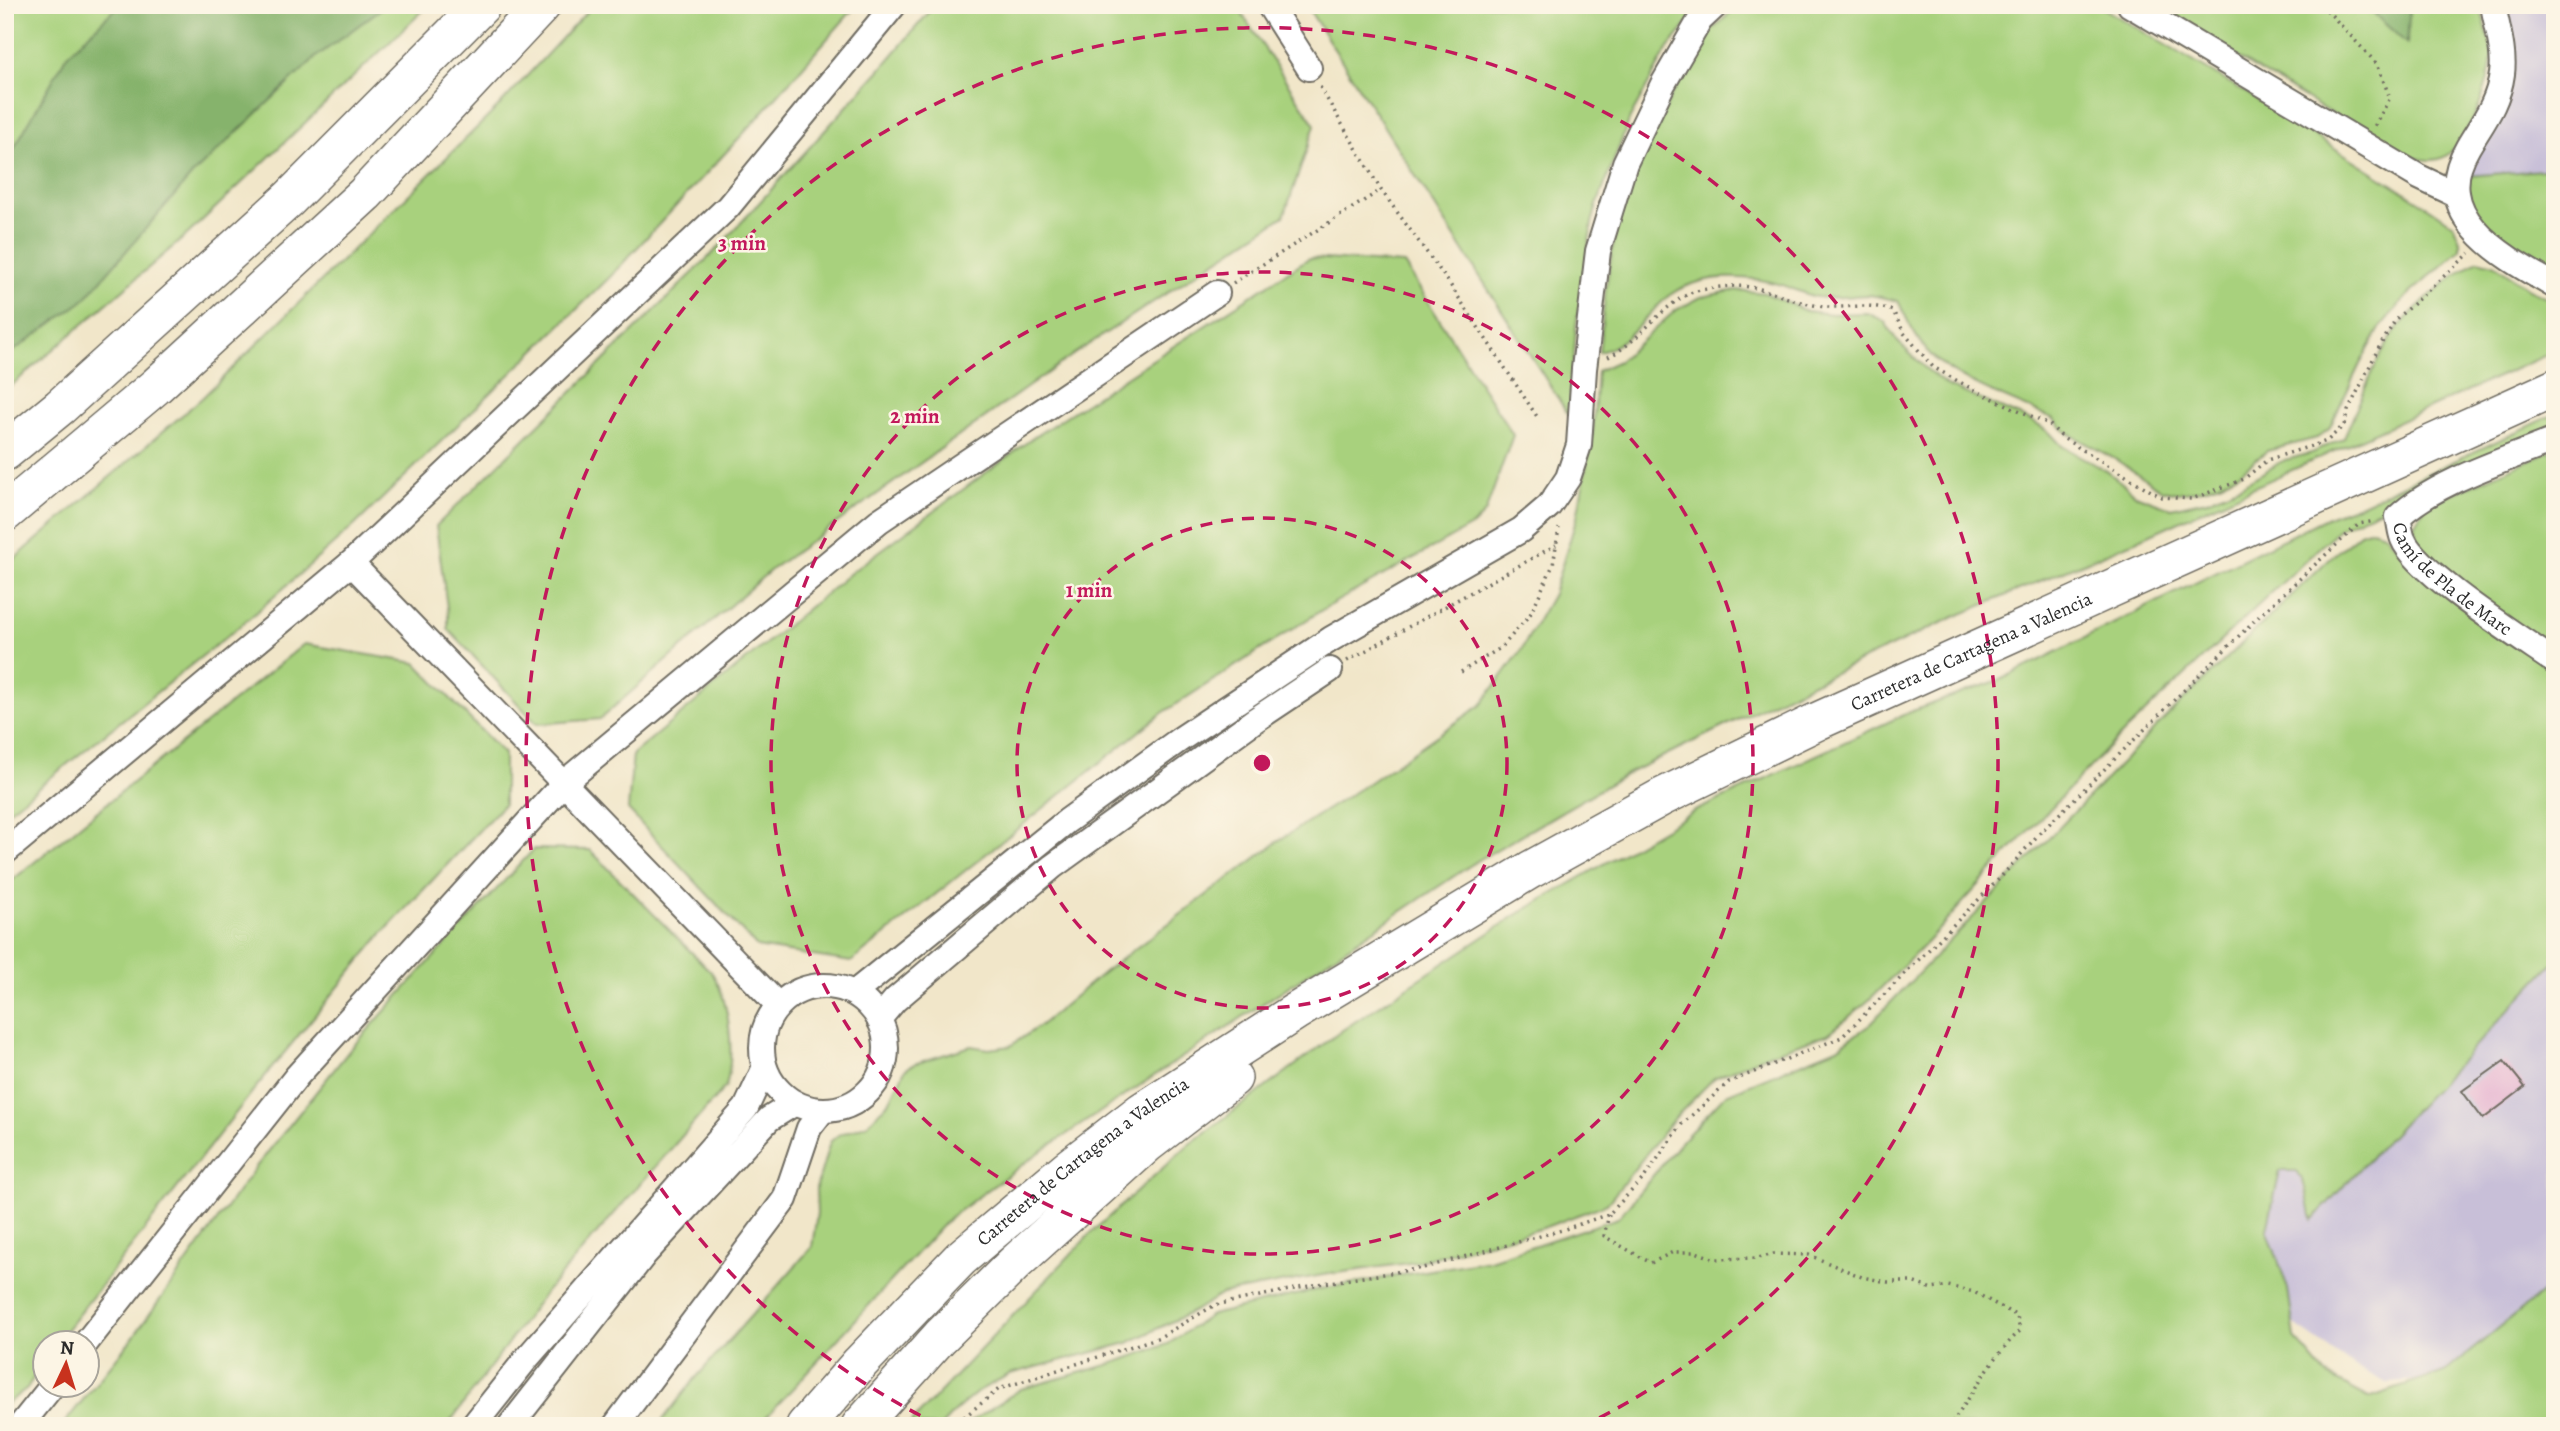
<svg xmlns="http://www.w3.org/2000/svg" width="2560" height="1431" font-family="Alegreya,serif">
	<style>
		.industrial { fill: #c8bfd8 }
		.green { fill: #a8d17d; stroke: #6a7e54; stroke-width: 2 }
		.forest { fill: #86b36c; stroke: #586f4c; stroke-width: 2 }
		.building { fill: #e4afd0 }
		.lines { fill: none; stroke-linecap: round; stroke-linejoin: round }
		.minor-casing { stroke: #706c62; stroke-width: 28 }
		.highway-casing { stroke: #706c62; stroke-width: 40 }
		.path { stroke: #706c62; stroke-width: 3.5; stroke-dasharray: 2 5; stroke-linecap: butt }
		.minor { stroke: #fff; stroke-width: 24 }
		.highway { stroke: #fff; stroke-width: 37 }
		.ring { fill: none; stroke: #c2185b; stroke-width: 3.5; stroke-dasharray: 12 9 }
		.labels { text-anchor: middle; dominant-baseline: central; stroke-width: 5; stroke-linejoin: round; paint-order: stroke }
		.street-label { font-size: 19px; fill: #2b2b2b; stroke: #fcf5e5 }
		.centre { fill: #c2185b; stroke: #fcf5e5; stroke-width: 3.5 }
		.ring-label { font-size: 21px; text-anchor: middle; font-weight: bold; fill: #c2185b; stroke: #fcf5e5; stroke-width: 5; stroke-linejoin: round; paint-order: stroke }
	</style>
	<rect width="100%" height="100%" fill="#fcf5e5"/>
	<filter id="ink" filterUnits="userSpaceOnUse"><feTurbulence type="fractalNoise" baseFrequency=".0143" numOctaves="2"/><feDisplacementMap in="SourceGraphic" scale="14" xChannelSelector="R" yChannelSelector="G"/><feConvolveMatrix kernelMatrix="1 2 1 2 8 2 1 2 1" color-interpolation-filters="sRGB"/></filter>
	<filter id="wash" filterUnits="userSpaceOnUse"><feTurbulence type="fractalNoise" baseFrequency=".00686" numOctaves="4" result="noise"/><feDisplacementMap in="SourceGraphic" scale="28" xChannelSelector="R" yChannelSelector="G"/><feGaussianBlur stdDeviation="1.57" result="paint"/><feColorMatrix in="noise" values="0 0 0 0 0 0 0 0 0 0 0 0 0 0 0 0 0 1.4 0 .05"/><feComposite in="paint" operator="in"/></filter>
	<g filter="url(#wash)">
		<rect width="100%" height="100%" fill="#f1e6c9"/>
		<path class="industrial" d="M2503,5h52v164l-88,7 24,-47z
			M2555,961v321l-110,90 -27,9 -31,2 -32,-16 -160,-112 85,-84h17l3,5 12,43z"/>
		<path class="green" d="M5,5h424l-240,228 -184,158z
			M593,5h264l-102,116 -146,157 -254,247 -104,92 -246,197v-247l197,-169 296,-291z
			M935,5h301l79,120 -31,91 -210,138 -302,215 -172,150 -63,5 -89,-95v-14l-12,-89 282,-278 161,-177z
			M1306,5h397l-35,43 -38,70 -33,87 -5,18 -16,103 -6,91z
			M1738,5h360l152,90 172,108 31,21 7,17v9l-54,47 -24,28 -22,39 -31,65 -12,9 -50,13 -28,22 -19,10 -21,7 -22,3 -15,-3 -47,-31 -37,-20 -14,-9 -10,-11c-36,-16 -99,-38 -125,-66 -14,-15 -22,-34 -31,-52 -10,-2 -22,-6 -32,-6 -16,1 -31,4 -48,2 -12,-2 -24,-8 -36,-12 -34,-10 -78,-12 -109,8 -25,17 -44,53 -74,59l7,-66 11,-61 29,-75 26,-56 35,-59z
			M2149,5h331c3,15 10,32 12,47 1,26 -26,100 -53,107 -18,4 -36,-5 -52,-12z
			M2555,169v102l-32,-14 -33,-22 -22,-37 -1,-22z
			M1309,258l95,6 109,171 -28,78 -12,12 -148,83 -164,106 -310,248 -94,-15 -129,-137 5,-56 220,-183 181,-134z
			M2478,260l16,4 35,25 26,12v50l-422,191 -181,76 -156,73 -171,84 -148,86 -437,291 -91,66 -191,208h-100l36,-46 118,-133 5,-34 -1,-24 14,-47 8,-7 30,-11 22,-23 15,-31 9,-6 57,-18 18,3 21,-3 32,-22 62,-52 180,-135 83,-53 114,-79 39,-53 33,-58 24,-77 16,-86 4,-60 22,-10 57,-51 25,-13 35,-7 29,3 41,18 26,3 36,-1 16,8 14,21 26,25 24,19 83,35 19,12 12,13 45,25 31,25 33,12 36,-8 31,-13 47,-27 27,-7 32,-15c16,-35 31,-82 56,-112 21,-26 50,-48 78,-66z
			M2555,414v16l-214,97 -230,218 -107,112 -76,84 -60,60 -40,33 -59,20 -55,24 -41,42 -66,84 -64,24 -127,34 -93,13 -101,19 -28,17 -66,32 -118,31 -30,16 -24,20 -15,16h-33l184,-194 95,-86 154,-115 177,-117 177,-103 217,-100 90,-32 328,-163 32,-12z
			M2555,449v206l-135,-105 -6,-25 12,-20z
			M2371,529l13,4 35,38 136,100v290l-243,259c-4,-17 -5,-35 -15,-49h-17l-13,58 21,60 7,49 31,37 43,23 76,-26 110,-90v144h-1591l57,-37 90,-25 57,-20 43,-29 109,-26 170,-29 128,-42 61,-74 47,-50 111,-46 31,-22 294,-305 168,-163 30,-25z
			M304,644l112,19 88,91v50l-123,131 -124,151 -201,257 -10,1 -1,16 -18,28 -22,17v-519z
			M534,849l56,1 122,123c18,28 23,81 14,113l-182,208 -97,132h-385l69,-86 124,-172 94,-117 80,-89z"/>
		<path class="forest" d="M119,5h267l-70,52 -124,118 -109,126 -78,56v-193l62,-109z
			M2364,5h46l-3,39z"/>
		<g id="blocks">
			<path class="building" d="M2504,1061l21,26 -42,32 -21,-28z"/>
		</g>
	</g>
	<g filter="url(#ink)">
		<use href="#blocks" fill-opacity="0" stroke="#706c62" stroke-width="2"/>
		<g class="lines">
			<defs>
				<g id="minor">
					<path d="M1269,5l40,63"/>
					<path d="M2130,5l289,172 38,18"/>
					<path d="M2493,5c4,22 12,47 9,69 -4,30 -20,49 -34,73 -41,70 36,110 87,139"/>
					<path id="s1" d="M2555,440c-49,20 -119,41 -157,77 2,7 2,15 5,22 13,33 119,100 152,123"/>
					<path d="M351,563l427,442"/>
					<path d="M5,852l346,-289 377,-356 166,-202"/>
					<circle cx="824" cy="1048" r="62"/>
					<path d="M854,993l213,-172 112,-81 152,-101 190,-109 28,-24 19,-28 11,-33 5,-76 14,-118 27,-88 38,-79 37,-64 16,-15"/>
					<path d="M879,1019l16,-19 157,-133 203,-147 75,-50"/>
					<path d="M85,1344l212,-268 268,-294 314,-261 338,-228"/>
					<path d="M20,1426l32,-40"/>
					<path d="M473,1426l54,-68 219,-250 18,-39"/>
					<path d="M510,1426l134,-171 125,-136 26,-16"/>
					<path d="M615,1426l170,-227 24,-71 14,-18"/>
				</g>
				<g id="highway">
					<path d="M5,452l55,-45 229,-208 193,-194"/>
					<path d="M5,513l150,-126 210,-193 177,-189"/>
					<path id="s2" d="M805,1426l55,-63 101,-105 107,-90 74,-57 153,-99 235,-142 132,-73 156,-76 737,-333"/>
					<path d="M860,1426l80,-89 75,-74 132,-119 86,-66"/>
				</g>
			</defs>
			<use href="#minor" class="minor-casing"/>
			<use href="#highway" class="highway-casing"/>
			<path class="path" d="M2322,5l55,59 13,34 -16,29
				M1320,87l61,103 66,90 91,138
				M1233,283l148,-93
				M1608,357c33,-16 51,-51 85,-65 6,-2 14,-3 21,-4 48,-8 62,11 105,18 26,4 47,-5 74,5l11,22 29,34 39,22 77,35 14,14 98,59 31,2 52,-20 23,-19 60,-19 17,-16 4,-14 30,-62 19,-31 73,-65
				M1347,661l209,-116
				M1461,672l41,-25 29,-34 22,-48 6,-37
				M1609,1214l-5,22 47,27 22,-11h23l19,7 43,-1 16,-4 35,1 53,22 25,5h25l20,7 16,-3 26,6 43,24 3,15c-29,27 -47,63 -70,95
				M953,1426l46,-37 161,-52 55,-32 109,-22 99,-15 139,-38 47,-16 35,-36 38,-54 47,-42 113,-45 158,-159 38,-43 217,-215 104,-96 16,-3"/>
			<use href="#minor" class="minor"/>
			<use href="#highway" class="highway"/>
		</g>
	</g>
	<g class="ring">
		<circle cx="1262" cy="763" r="245"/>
		<circle cx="1262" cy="763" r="491"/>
		<path d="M939 1425A736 736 0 1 1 1585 1425"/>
	</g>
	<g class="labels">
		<g class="street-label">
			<text stroke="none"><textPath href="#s1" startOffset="261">Camí de Pla de Marc</textPath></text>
			<text stroke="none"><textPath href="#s2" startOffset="1412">Carretera de Cartagena a Valencia</textPath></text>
			<text stroke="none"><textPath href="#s2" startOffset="385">Carretera de Cartagena a Valencia</textPath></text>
		</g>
	</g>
	<circle cx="1262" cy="763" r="10" class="centre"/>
	<g class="ring-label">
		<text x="742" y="250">3 min</text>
		<text x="915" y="423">2 min</text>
		<text x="1089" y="597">1 min</text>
	</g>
	<rect width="2560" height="1431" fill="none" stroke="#fcf5e5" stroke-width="28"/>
	<g transform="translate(66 1364) rotate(4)"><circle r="33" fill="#fcf5e5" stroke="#a8a49b" stroke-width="2"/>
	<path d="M0-5L12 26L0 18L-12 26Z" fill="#c8321e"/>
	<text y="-10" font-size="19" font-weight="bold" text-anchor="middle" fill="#2b2b2b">N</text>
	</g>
</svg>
